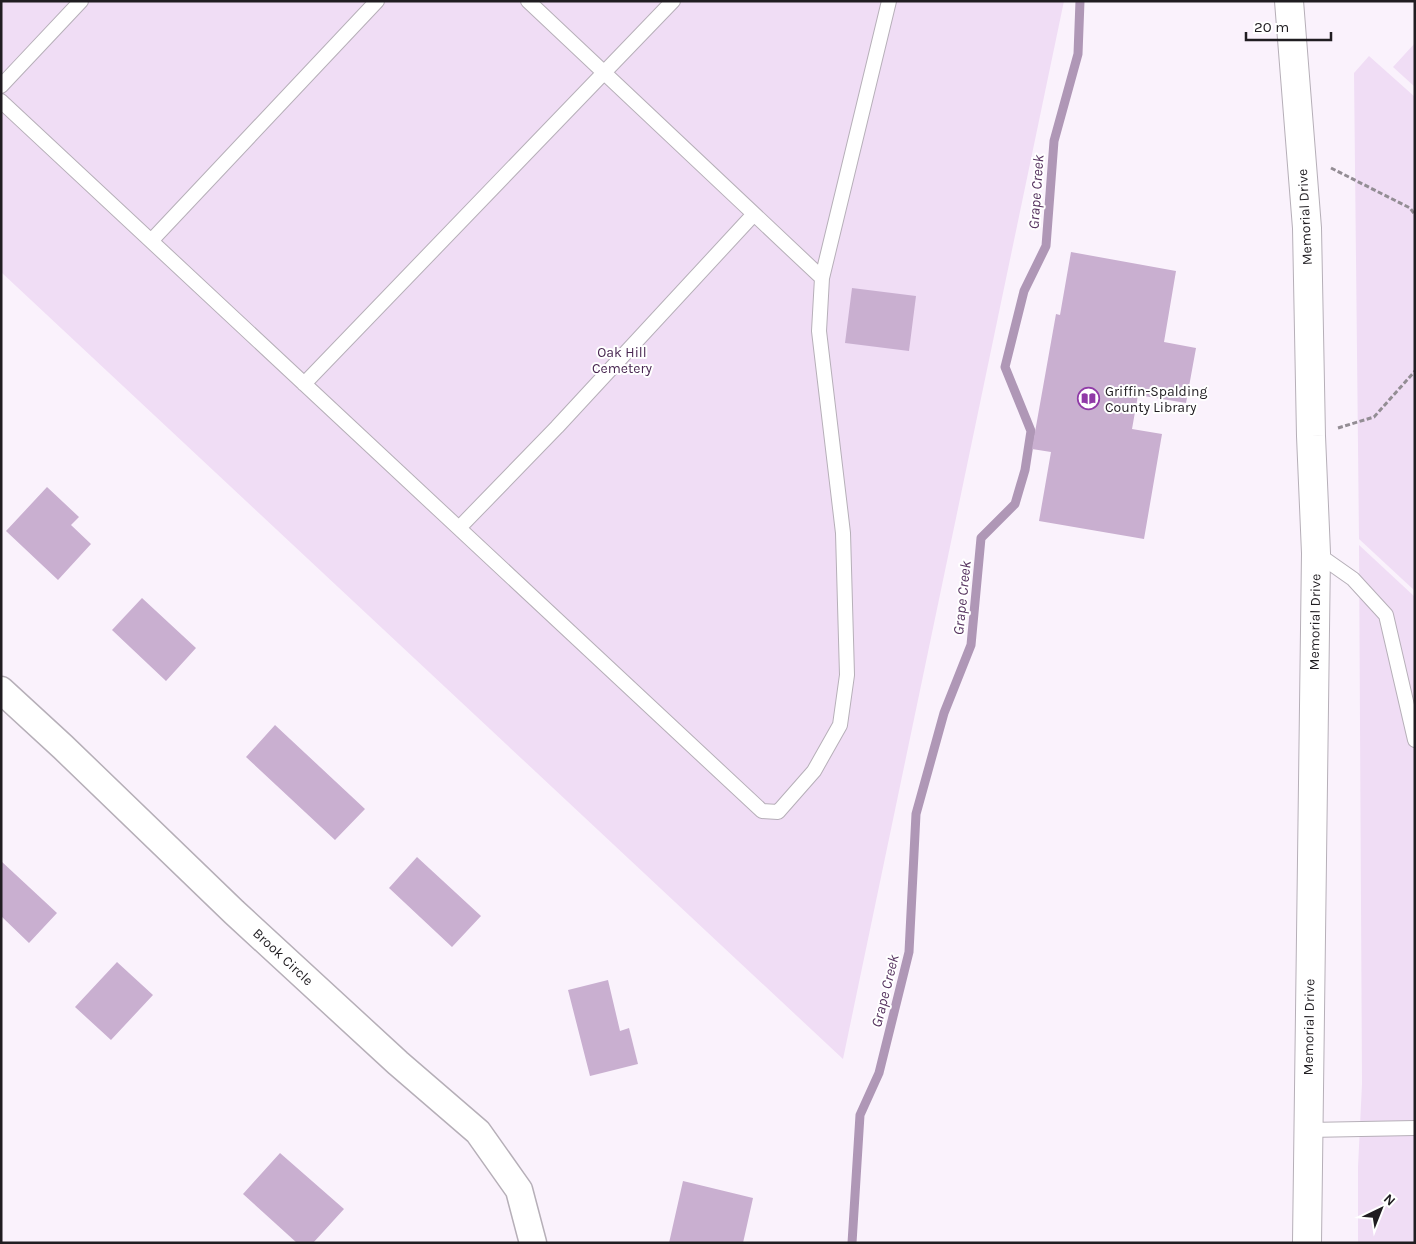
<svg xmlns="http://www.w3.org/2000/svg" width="1416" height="1244" font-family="Karla,sans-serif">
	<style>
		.green { fill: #f0ddf5 }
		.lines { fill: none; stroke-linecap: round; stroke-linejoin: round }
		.stream { stroke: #af97b6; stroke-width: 9 }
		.building { fill: #c9afd0 }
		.lane-casing { stroke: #b6afb8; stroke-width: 16 }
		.street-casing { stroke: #b6afb8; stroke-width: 29 }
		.primary-casing { stroke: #b6afb8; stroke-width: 30 }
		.path { stroke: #938d94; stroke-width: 3; stroke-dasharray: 5 2.5; stroke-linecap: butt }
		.lane { stroke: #fff; stroke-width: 14 }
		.street { stroke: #fff; stroke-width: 26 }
		.primary { stroke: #fff; stroke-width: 28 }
		.labels { text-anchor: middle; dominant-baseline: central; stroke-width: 4; stroke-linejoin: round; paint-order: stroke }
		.street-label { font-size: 14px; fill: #201d21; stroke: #fff }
		.park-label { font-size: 14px; fill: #482651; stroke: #fff }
		.poi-label { font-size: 14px; fill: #201d21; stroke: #fff; text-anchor: start }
		.water-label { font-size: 15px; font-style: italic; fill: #573460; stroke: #fff }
	</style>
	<rect width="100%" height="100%" fill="#faf2fc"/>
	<path class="green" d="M1,1h1063l-221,1058 -842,-787z
		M1415,43v44l-22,-20z
		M1369,56l46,41v494l-56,-52 -5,-466z
		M1359,545l56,52v646h-57v-76l4,-83z"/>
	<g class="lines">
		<path class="stream" d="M852,1243l8,-128 19,-42 30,-121 7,-138 28,-101 27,-68 10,-107 34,-34 10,-34 6,-39 -26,-64 19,-76 22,-45 8,-105 24,-87 2,-53"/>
	</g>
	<path class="building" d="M1071,252l105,19 -12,71 32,6 -10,55 -48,-8 -6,34 30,5 -18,105 -105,-18 12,-69 -19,-3 24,-135 4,1z
		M852,288l64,8 -7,55 -64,-8z
		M47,487l32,30 -8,8 20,19 -33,36 -52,-49z
		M142,598l54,50 -30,33 -54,-51z
		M275,725l90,84 -30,31 -89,-83z
		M417,857l64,59 -29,31 -63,-59z
		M1,861l56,52 -28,30 -28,-27z
		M117,962l36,33 -42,45 -36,-33z
		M608,980l12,51 9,-3 9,36 -48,12 -22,-86z
		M280,1153l64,56 -31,34h-16l-54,-49z
		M683,1181l70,17 -10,45h-74z"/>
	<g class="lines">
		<defs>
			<path id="lane" d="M528,1l294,277
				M1,86l80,-85
				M1,101l761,710 16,1 36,-41 26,-46 7,-50 -4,-142 -24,-202 3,-53 67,-277
				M151,241l226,-240
				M304,384l369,-383
				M459,528l98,-101 197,-213
				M1316,553l37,26 33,36 29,125
				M1308,1130l107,-2"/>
			<path id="street" d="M1,690l62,57 171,165 164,151 80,69 41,58 14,53"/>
			<path id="primary" d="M1289,1l18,227 4,208 5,117 -9,690"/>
		</defs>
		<use href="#lane" class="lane-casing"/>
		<use href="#street" class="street-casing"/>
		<use href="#primary" class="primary-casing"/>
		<path class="path" d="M1331,168l79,40 5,7
			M1338,428l36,-11 41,-46"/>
		<use href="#lane" class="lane"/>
		<use href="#street" class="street"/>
		<use href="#primary" class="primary"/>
	</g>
	<defs>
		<symbol id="library-ring" viewBox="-11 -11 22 22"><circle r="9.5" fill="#fff" stroke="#903aa7" stroke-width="1.5"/><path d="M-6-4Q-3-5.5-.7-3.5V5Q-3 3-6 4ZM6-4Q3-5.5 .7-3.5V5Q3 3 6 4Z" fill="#903aa7"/></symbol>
	</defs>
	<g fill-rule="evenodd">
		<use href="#library-ring" x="1076" y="386" width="25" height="25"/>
	</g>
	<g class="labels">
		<g class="street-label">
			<text transform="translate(1305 217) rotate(-93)">Memorial Drive</text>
			<text transform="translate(1315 622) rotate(-89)">Memorial Drive</text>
			<text transform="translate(283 957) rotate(43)">Brook Circle</text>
			<text transform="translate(1309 1027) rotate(-89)">Memorial Drive</text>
		</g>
		<g class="park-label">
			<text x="622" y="352">Oak Hill<tspan x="622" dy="16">Cemetery</tspan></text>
		</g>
		<g class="poi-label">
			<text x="1105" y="391">Griffin-Spalding<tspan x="1105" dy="16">County Library</tspan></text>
		</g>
		<g class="water-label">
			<text transform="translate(1036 192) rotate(-86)">Grape Creek</text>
			<text transform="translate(962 598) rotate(-84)">Grape Creek</text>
			<text transform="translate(885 991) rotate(-76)">Grape Creek</text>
		</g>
	</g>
	<rect width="1416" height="1244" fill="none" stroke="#201d21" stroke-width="5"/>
	<g transform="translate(1381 1209) rotate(43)" stroke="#ffffff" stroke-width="4" paint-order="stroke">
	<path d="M0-4L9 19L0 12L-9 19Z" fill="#201d21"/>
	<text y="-8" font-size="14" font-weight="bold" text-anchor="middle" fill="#201d21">N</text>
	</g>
	<path d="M1246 32v8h85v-8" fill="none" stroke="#201d21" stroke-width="2.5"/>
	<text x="1254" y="32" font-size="15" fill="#201d21" stroke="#ffffff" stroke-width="4" paint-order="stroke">20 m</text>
</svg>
